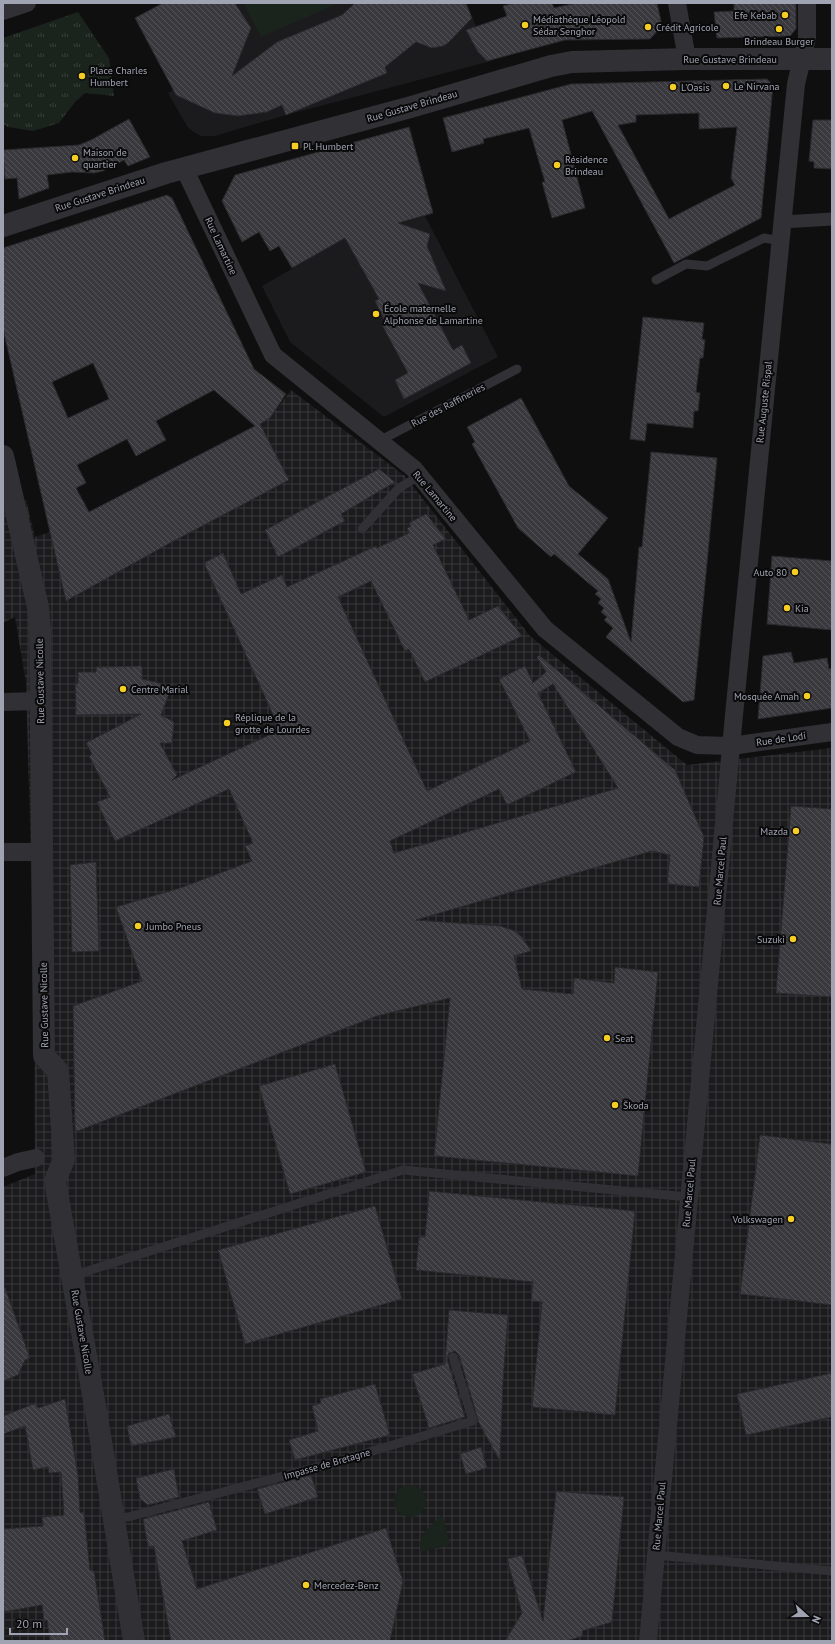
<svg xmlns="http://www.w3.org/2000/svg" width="835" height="1644" font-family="'PT Sans',sans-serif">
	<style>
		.built { fill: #1b1b1d }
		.industrial { fill: url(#industrial-grid) }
		.green { fill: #1b231d }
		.park { fill: url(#park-tufts) }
		.building { fill: url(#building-back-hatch); stroke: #2a292d; fill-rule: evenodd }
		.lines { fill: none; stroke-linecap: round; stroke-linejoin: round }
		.service { stroke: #303035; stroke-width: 9 }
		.pedestrian { stroke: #303035; stroke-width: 13 }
		.minor { stroke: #303035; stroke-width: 18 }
		.tertiary { stroke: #303035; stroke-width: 22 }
		.poi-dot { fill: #f5cd23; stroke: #0a0a0b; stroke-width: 1.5 }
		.labels { text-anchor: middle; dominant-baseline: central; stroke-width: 4; stroke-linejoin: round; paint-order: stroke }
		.poi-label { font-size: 10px; fill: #a0a3b2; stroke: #0a0a0b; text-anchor: start }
		.street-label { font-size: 10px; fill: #a0a3b2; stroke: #0a0a0b }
	</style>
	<defs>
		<pattern id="industrial-grid" width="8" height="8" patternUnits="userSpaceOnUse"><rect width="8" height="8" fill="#1b1b1d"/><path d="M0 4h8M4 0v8" fill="none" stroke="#39393b"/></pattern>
		<pattern id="park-tufts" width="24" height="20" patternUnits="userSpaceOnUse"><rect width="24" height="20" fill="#1b231d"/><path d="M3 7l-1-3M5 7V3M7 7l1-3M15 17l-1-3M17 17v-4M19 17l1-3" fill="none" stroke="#39403b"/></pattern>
		<pattern id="building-back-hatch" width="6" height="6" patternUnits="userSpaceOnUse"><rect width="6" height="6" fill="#39393e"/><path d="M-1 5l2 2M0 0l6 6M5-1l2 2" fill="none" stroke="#525258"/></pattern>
	</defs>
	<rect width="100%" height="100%" fill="#0f0f10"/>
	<path class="built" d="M236,3h230l25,58 -205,54 -71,21h-14l-9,-5 -5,-5 -19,-33 74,-42 9,-23z
		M425,216l73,141 -114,60 -94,-75 -28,-56 83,-48z"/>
	<path class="industrial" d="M291,390l114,86 125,160 157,129 145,-17v893h-829v-454l32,-13 -1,-210 -8,-281 -11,-66 -12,6v-116l23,-7 9,37 15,-5 220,-114z"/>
	<path class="green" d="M243,3h96l-78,34z
		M394 1501a16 16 0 1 1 32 0a16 16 0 1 1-32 0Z
		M441,1515l2,1 7,29 -29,7c-5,-19 9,-23 20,-37z"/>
	<path class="park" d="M78,12l31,46 5,38 -29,-3 -10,9 -16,21 -26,8 -25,-4 -5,-3v-86z"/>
	<path class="building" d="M163,3h72l16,25 -19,48 45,-34 65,-27 13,-12h111l6,15 -24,25 -5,3 -11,2 -16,-6 -31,25 2,6 -101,42 -4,-10 -15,7 -29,4 -23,-3 -39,-18 -41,-77z
		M514,3h38l2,5 22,-5h81l5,23 -12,13 -85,1 -78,21 -9,-9 -12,-22 41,-14 -4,-10z
		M734,3h62v26l-6,7 -73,2 -3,-26 20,-1z
		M767,79l6,6 -12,133 -87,45 -82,-152 -30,9 23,88 -33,10 -10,-36h3l-16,-54 -46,11 1,4 -32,9 -9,-34 128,-34zM699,113v16l38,-2 -6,51 4,7 -66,34 -51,-94 18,-3v-7z
		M129,119l21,38 -22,9 -4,-6 -21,11 -9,2 -22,-1 -25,3 2,13 -30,11 -2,-21 -12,1 -2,-29 76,-5 12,-5z
		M813,120h19v49l-18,-1v-6l-5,-1z
		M409,127l24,86 -35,10 32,11 -3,12 19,45 -28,-8 35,67 9,-5 9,18 -67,36 -9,-19 13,-7 -26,-48 4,-2 -11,-22 4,-2 -34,-61 -53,30 -13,-22 -9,5 -11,-19 -17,10 -20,-41 13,-26z
		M167,195l5,3 82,171 32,25 -16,24 -10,6 29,56 -119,63 -104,58 -63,-272v-81zM93,363l16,36 -41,19 -16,-36zM214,390l41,36 -166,86 -13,-24 10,-5 -9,-18 50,-26 9,17 30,-16 -10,-19z
		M643,317l61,6 -2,16 3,1 -2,18h-3l-4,34 4,1 -2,18h-4l-1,17 -46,-5 -2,18 -15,-2z
		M521,398l48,88 39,32 -30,36 30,25 23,63 8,-95h3l9,-95 66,6 -23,242 -11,2 -77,-65 7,-9 -9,-8 3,-3 -6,-5 3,-4 -6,-5 3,-4 -6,-5 3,-3 -44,-37 -3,3 -33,-29 -46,-84 3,-2 -8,-15z
		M379,469l16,13 -54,32 4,7 -67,36 -13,-27z
		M426,514l20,25 -13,6 36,75 29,-14 24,30 -97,46 -16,-33 -4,2 -34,-70 -33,16 89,194 103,-50 -31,-62 26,-13 8,17 13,-11 -9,-15 2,-2 136,115 29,67 -5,50 -32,-3 3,-29 -18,-4 -236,69 84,6 15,5 7,6 9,14 -17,5 8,33 51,5 1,-16 40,5 1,-16 43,5 -20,204 -204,-20 16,-158 -73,18 -302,116 -2,-126 69,-25 -26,-74 64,-19 72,-27 -7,-15 8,-3 -24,-54 -114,52 -18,-39 13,-5 -21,-41 3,-2 -6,-11 55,-29 -65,1 -1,-31 3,-1v-11h18v-5l46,-1v13l30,7 -11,29 13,7 -2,21h-12l17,32 -5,5 108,-50 -76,-167 19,-10 18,41 41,-19 5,12 89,-41 1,2 32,-15 -2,-5 4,-2 -2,-3zM553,684l65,104 -224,65 -4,-12 109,-52 8,16 69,-33 -38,-79z
		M772,556l60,5v69l-65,-6z
		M791,652l3,11 33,-5 2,11 3,-1v40l-74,11 5,-63z
		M791,806l41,3v188l-56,-4z
		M96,862l3,89 -27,1 -2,-87z
		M335,1064l31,108 -76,22 -31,-108z
		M760,1135l72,9v161l-92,-11z
		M429,1191l206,20 -20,204 -83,-8 10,-105 -11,-1 2,-19 -117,-12 3,-33h6z
		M375,1206l27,93 -157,45 -27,-94z
		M3,1288h2l25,70 -5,2 -7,15 -15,6z
		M449,1310l59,5 -5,66 -3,80 -21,-38 -20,-68 -4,-4 -6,2 -2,6 18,58 -36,11 -17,-54 33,-10z
		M832,1373v44l-86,18 -9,-41z
		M375,1384l15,51 -95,25 -6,-20 29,-9 -6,-25 9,-3 -1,-4z
		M65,1399l13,76 2,38 4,-1 6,58 4,1 11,70h-55l-3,-21 -3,1 -2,-16 -39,7v-83l40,-3 -1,-9 22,-2 -3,-43 -12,1 -1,-6 -15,3 -8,-44 -22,8v-18l33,-13 2,5z
		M169,1414l7,23 -45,9 -4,-20z
		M481,1447l6,21 -21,6 -6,-20z
		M174,1469l5,28 -31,8 -8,-6 -4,-21z
		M311,1475l7,22 -53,17 -8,-25z
		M556,1491l68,6 -12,125 -30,9 1,5 -17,5h-61l17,-28 -15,-54 15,-4 21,66z
		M209,1502l8,28 -35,11 15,48 189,-61 17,53 -13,60h-219l-17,-95 -6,1 -5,-28z"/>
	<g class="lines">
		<path class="service" d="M656,280l30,-16 21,2 57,-28 17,3
			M379,441l138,-72
			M362,529l37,-41 20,-12
			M72,1276l331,-106 285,27
			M114,1518l14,-1 201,-53 144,-43 -20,-64
			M655,1555l177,16"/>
		<path class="pedestrian" d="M783,222l49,-3"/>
		<path class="minor" d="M677,3l10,56
			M3,11l24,-8
			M184,168l89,187 141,114 131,160 133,108 19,8 34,1 101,-14
			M3,702l37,-1
			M3,852h39
			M3,1168l15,-6 18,-4
			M648,1641c45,-520 97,-1038 148,-1557l11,-46v-35"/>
		<path class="tertiary" d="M3,226l163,-53 245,-66 140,-41 21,-4 115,-3h145
			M3,456l35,151 2,23 4,426 14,15 6,88 -9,22 42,236 37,224"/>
	</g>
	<g class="poi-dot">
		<circle cx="785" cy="15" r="4"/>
		<circle cx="525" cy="25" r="4"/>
		<circle cx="648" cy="27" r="4"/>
		<circle cx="779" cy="29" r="4"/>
		<circle cx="82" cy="76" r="4"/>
		<circle cx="726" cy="86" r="4"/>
		<circle cx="673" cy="87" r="4"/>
		<rect x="291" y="142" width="8" height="8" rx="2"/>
		<circle cx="75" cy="158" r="4"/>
		<circle cx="557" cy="165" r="4"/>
		<circle cx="376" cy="314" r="4"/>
		<circle cx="795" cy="572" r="4"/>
		<circle cx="787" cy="608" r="4"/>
		<circle cx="123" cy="689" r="4"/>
		<circle cx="807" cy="696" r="4"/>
		<circle cx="227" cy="723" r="4"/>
		<circle cx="796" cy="831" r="4"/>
		<circle cx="138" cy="926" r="4"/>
		<circle cx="793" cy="939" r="4"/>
		<circle cx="607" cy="1038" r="4"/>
		<circle cx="615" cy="1105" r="4"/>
		<circle cx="791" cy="1219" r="4"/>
		<circle cx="306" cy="1585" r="4"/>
	</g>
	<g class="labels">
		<g class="poi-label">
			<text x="777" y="15" text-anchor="end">Efe Kebab</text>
			<text x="533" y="19">Médiathèque Léopold<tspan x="533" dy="12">Sédar Senghor</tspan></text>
			<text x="656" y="27">Crédit Agricole</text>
			<text x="779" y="41" text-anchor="middle">Brindeau Burger</text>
			<text x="90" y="70">Place Charles<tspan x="90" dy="12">Humbert</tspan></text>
			<text x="734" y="86">Le Nirvana</text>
			<text x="681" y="87">L'Oasis</text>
			<text x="303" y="146">Pl. Humbert</text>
			<text x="83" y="152">Maison de<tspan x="83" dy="12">quartier</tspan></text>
			<text x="565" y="159">Résidence<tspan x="565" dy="12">Brindeau</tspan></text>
			<text x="384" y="308">École maternelle<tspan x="384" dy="12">Alphonse de Lamartine</tspan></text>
			<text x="787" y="572" text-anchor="end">Auto 80</text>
			<text x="795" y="608">Kia</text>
			<text x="131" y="689">Centre Marial</text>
			<text x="799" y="696" text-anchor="end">Mosquée Amah</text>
			<text x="235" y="717">Réplique de la<tspan x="235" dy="12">grotte de Lourdes</tspan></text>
			<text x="788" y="831" text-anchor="end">Mazda</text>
			<text x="146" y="926">Jumbo Pneus</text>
			<text x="785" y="939" text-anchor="end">Suzuki</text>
			<text x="615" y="1038">Seat</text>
			<text x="623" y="1105">Škoda</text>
			<text x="783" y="1219" text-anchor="end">Volkswagen</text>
			<text x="314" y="1585">Mercedez-Benz</text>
		</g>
		<g class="street-label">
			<text x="730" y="59">Rue Gustave Brindeau</text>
			<text transform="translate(412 106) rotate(-16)">Rue Gustave Brindeau</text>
			<text transform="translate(100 194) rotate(-18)">Rue Gustave Brindeau</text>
			<text transform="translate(221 246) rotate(65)">Rue Lamartine</text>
			<text transform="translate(764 402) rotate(-84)">Rue Auguste Rispal</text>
			<text transform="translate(448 405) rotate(-28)">Rue des Raffineries</text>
			<text transform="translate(435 496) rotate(50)">Rue Lamartine</text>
			<text transform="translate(40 681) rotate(-91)">Rue Gustave Nicolle</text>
			<text transform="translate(781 739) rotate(-8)">Rue de Lodi</text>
			<text transform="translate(720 871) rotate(-85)">Rue Marcel Paul</text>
			<text transform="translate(44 1005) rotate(-91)">Rue Gustave Nicolle</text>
			<text transform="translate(689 1193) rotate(-85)">Rue Marcel Paul</text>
			<text transform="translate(82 1332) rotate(80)">Rue Gustave Nicolle</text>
			<text transform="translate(327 1464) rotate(-16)">Impasse de Bretagne</text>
			<text transform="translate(659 1516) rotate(-85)">Rue Marcel Paul</text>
		</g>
	</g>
	<rect width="835" height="1644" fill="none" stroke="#a0a3b2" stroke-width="8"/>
	<g transform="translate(807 1616) rotate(111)" stroke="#0a0a0b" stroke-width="3" paint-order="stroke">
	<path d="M0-3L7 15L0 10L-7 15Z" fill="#a0a3b2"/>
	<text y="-6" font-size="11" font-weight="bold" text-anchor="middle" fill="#a0a3b2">N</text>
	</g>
	<path d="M10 1628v6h57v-6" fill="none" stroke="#a0a3b2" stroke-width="2"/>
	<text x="16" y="1628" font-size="12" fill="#a0a3b2" stroke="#0a0a0b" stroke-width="3" paint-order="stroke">20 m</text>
</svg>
